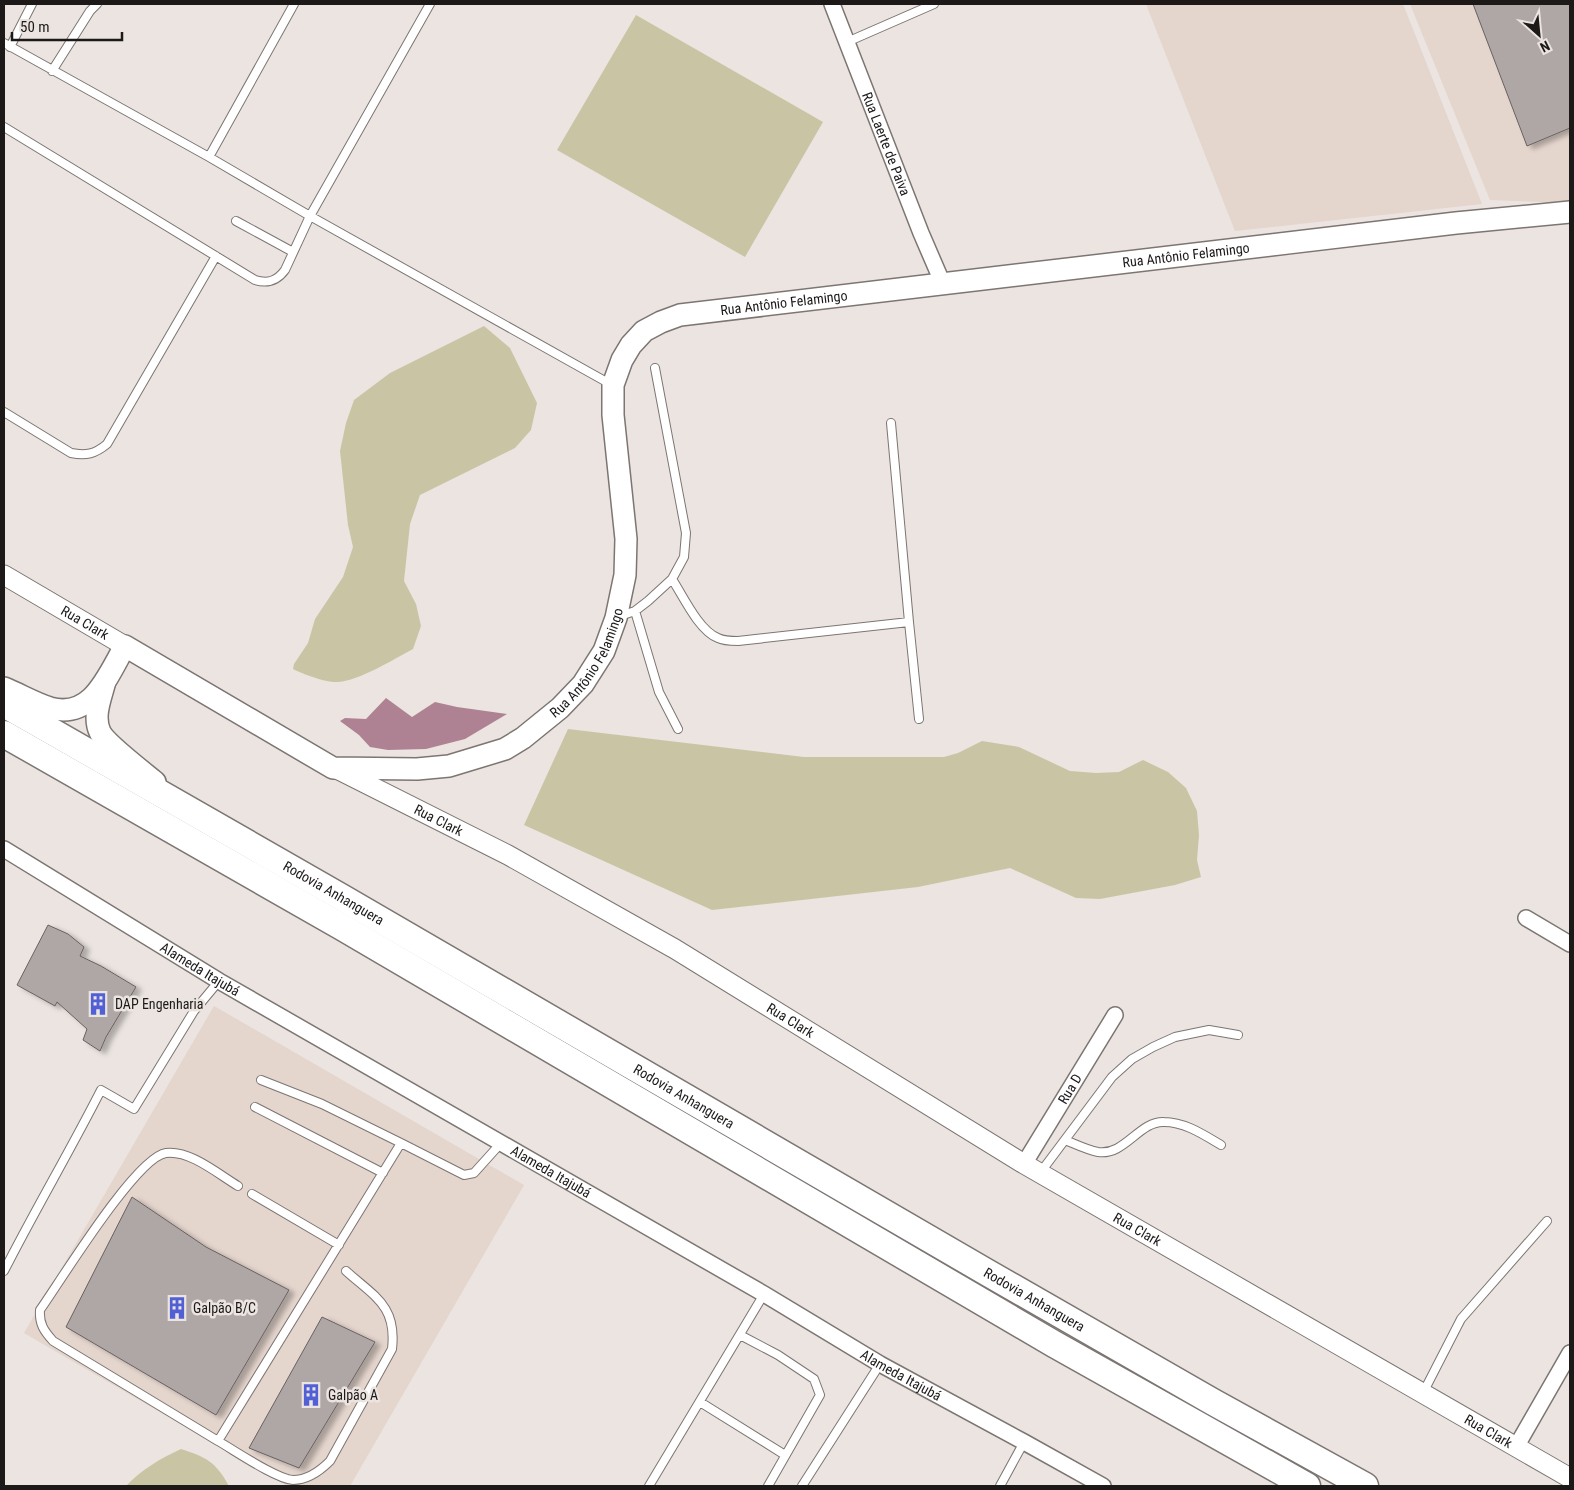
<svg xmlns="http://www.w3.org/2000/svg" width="1574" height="1490" font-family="'Roboto Condensed',sans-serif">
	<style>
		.built { fill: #e4d5cd }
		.green { fill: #c9c5a4 }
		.water { fill: #af8293 }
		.building { fill: #afa6a6; stroke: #696161; filter: url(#shadow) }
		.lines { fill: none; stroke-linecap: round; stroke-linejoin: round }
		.service-casing { stroke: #7c7572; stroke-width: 10 }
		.minor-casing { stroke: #7c7572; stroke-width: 18 }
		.tertiary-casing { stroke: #7c7572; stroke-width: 21 }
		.secondary-casing { stroke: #7c7572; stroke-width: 24 }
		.motorway-casing { stroke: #7c7572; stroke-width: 29 }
		.service { stroke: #fff; stroke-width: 8 }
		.minor { stroke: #fff; stroke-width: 15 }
		.tertiary { stroke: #fff; stroke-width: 19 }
		.secondary { stroke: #fff; stroke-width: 21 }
		.motorway { stroke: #fff; stroke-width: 26 }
		.labels { text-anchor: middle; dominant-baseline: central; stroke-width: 5; stroke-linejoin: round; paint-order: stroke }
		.street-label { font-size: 14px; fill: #1c1918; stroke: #ebe4e0 }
		.poi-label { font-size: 14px; fill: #1c1918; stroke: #ebe4e0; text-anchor: start }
	</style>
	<defs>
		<filter id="shadow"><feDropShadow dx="5.5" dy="3" stdDeviation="2.5" flood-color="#0004"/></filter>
	</defs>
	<rect width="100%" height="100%" fill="#ebe4e0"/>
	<path class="built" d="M1146,4h257l79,200 -247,27z
		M1410,4h160v199l-80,-3z
		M214,1006l310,179 -174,301h-63l-263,-153z"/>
	<path class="green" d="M636,15l187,107 -78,135 -188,-107z
		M484,326l26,22 27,55 -6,27 -16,18 -95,47 -10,29 -6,57 12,23 5,22 -8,23c-21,11 -52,31 -75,33 -12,1 -35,-8 -45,-13l1,-5 14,-21 7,-24 28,-42 10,-30 -5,-22 -8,-74 6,-28 8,-23 36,-27z
		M568,729l236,28h140l14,-4 24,-12 37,6 51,24 26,2 23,-1 24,-12 25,12 18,16 11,23 2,24 -2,25 4,17 -26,8 -75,14 -24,-1 -66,-30 -92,19 -206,23 -188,-85z
		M181,1449c25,8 35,13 48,37h-103c16,-17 34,-27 55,-37z"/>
	<path class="water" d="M386,698l26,19 23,-15 22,5 50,7 -42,25 -39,10 -38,1 -18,-3 -11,-12 -19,-14 5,-3 21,1z"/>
	<path class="building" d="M1473,4h97v124l-43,18z
		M48,925l20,9 16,13 -4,9 21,10 35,21 -30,50 -6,14 -17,-11 4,-11 -30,-27 -2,4 -38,-21z
		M132,1197l74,50 83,43 -73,125 -150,-88z
		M322,1317l53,25 -76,126 -50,-20z"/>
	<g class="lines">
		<defs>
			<path id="service" d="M847,42l87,-38
				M4,43l205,114 101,59 302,169
				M10,47l22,-43
				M52,71l38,-60 7,-7
				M4,127l251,153c13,4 22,1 30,-10l25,-54 120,-212
				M209,157l85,-153
				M236,221l57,31
				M4,412l67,41c15,3 24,1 36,-9l109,-188
				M672,579c11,17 27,52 46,59 6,3 14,3 20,3l171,-19 -18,-199
				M635,611l24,81 19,37
				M620,616l15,-5 13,-10 24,-22 12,-22 2,-24 -31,-165
				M909,622l10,97
				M261,1080l61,24 79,39
				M255,1107l128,66
				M1065,1140c10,4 22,10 33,12 27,4 41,-31 66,-30 21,0 40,13 57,23
				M1040,1173l72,-96 20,-18 21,-12 22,-10 34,-7 29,5
				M238,1186c-20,-12 -48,-36 -72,-33 -30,4 -106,129 -126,157 -1,14 4,21 13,31l165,100 183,-298 63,32 10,-2 27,-30
				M252,1194l87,51
				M4,1271c31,-61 66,-120 97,-181l33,19 60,-98 25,-30
				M740,1335l38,20 36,24 6,16 -52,91
				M1423,1393l38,-74 86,-98
				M700,1402l85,53
				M218,1441c16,9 58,38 75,39 15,0 27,-9 37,-19l62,-112c5,-43 -17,-52 -46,-78
				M649,1486l115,-192
				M802,1486l78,-122
				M1000,1486l24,-44"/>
			<g id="minor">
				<path id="s1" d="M832,4l89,229 22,51"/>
				<path id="s2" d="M4,849l215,132 545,313 116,70 144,78 79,44"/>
				<path d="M1526,918l44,26"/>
				<path id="s3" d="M1024,1164l91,-149"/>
				<path d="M1516,1447l54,-94"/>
			</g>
			<g id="tertiary">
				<path id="s4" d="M4,575l121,71"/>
				<path id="s5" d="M335,768l173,87 167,94 349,215 546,314"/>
			</g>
			<g id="secondary">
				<path d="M104,685c-4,15 -11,32 -4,47 5,11 43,40 55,50"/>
				<path id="s6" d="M4,688c15,6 30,15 46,20 42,12 58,-33 75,-62l208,122 84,1 32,-3 56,-17 18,-11 37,-30 23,-24 21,-33 12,-33 9,-43 1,-36 -13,-124v-30l9,-25 9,-15 13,-14 17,-9 19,-7 776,-92 114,-11"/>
			</g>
			<g id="motorway">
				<path id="s7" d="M4,704l337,193 647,376 225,129 152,84"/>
				<path d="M4,734l338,193 712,417 253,142"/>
			</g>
		</defs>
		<use href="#service" class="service-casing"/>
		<use href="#minor" class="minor-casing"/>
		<use href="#tertiary" class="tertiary-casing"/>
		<use href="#secondary" class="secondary-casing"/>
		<use href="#motorway" class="motorway-casing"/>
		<use href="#service" class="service"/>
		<use href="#minor" class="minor"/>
		<use href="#tertiary" class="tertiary"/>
		<use href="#secondary" class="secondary"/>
		<use href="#motorway" class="motorway"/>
	</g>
	<defs>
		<symbol id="building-bare" viewBox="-9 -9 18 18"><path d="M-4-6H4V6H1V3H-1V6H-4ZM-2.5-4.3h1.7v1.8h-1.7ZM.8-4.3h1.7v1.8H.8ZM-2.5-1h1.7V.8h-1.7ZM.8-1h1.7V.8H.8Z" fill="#5260d6" stroke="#ebe4e0" stroke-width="2.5" paint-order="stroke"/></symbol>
	</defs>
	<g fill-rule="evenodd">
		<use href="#building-bare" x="82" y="988" width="32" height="32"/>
		<use href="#building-bare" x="161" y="1292" width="32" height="32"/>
		<use href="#building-bare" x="295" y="1379" width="32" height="32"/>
	</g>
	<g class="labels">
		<g class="street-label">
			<text stroke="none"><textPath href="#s1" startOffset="150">Rua Laerte de Paiva</textPath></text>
			<text stroke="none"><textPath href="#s6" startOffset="1596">Rua Antônio Felamingo</textPath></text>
			<text stroke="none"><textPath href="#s6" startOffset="1191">Rua Antônio Felamingo</textPath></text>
			<text stroke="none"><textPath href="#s4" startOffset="94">Rua Clark</textPath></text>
			<text stroke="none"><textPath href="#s6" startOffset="695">Rua Antônio Felamingo</textPath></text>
			<text stroke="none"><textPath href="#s5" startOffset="116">Rua Clark</textPath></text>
			<text stroke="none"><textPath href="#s7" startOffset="380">Rodovia Anhanguera</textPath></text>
			<text stroke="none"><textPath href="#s2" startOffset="230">Alameda Itajubá</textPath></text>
			<text stroke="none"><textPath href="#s5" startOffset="521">Rua Clark</textPath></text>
			<text stroke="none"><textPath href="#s3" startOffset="88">Rua D</textPath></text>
			<text stroke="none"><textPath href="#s7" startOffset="785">Rodovia Anhanguera</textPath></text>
			<text stroke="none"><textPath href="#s2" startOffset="635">Alameda Itajubá</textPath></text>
			<text stroke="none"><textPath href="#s5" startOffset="926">Rua Clark</textPath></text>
			<text stroke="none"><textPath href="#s7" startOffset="1190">Rodovia Anhanguera</textPath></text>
			<text stroke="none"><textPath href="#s2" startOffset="1040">Alameda Itajubá</textPath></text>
			<text stroke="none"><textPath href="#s5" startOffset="1331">Rua Clark</textPath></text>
		</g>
		<g class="poi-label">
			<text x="115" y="1004">DAP Engenharia</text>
			<text x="193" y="1308">Galpão B/C</text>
			<text x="328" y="1395">Galpão A</text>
		</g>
	</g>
	<rect width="1574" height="1490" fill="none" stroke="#1c1918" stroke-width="10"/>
	<g transform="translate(1539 35) rotate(153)" stroke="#ebe4e0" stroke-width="4" paint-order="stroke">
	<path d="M0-4L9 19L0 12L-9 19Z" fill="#1c1918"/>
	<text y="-8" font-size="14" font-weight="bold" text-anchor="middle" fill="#1c1918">N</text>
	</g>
	<path d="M12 32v8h110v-8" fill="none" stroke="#1c1918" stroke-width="2.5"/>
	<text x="20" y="32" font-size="15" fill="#1c1918" stroke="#ebe4e0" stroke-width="4" paint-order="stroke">50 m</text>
</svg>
